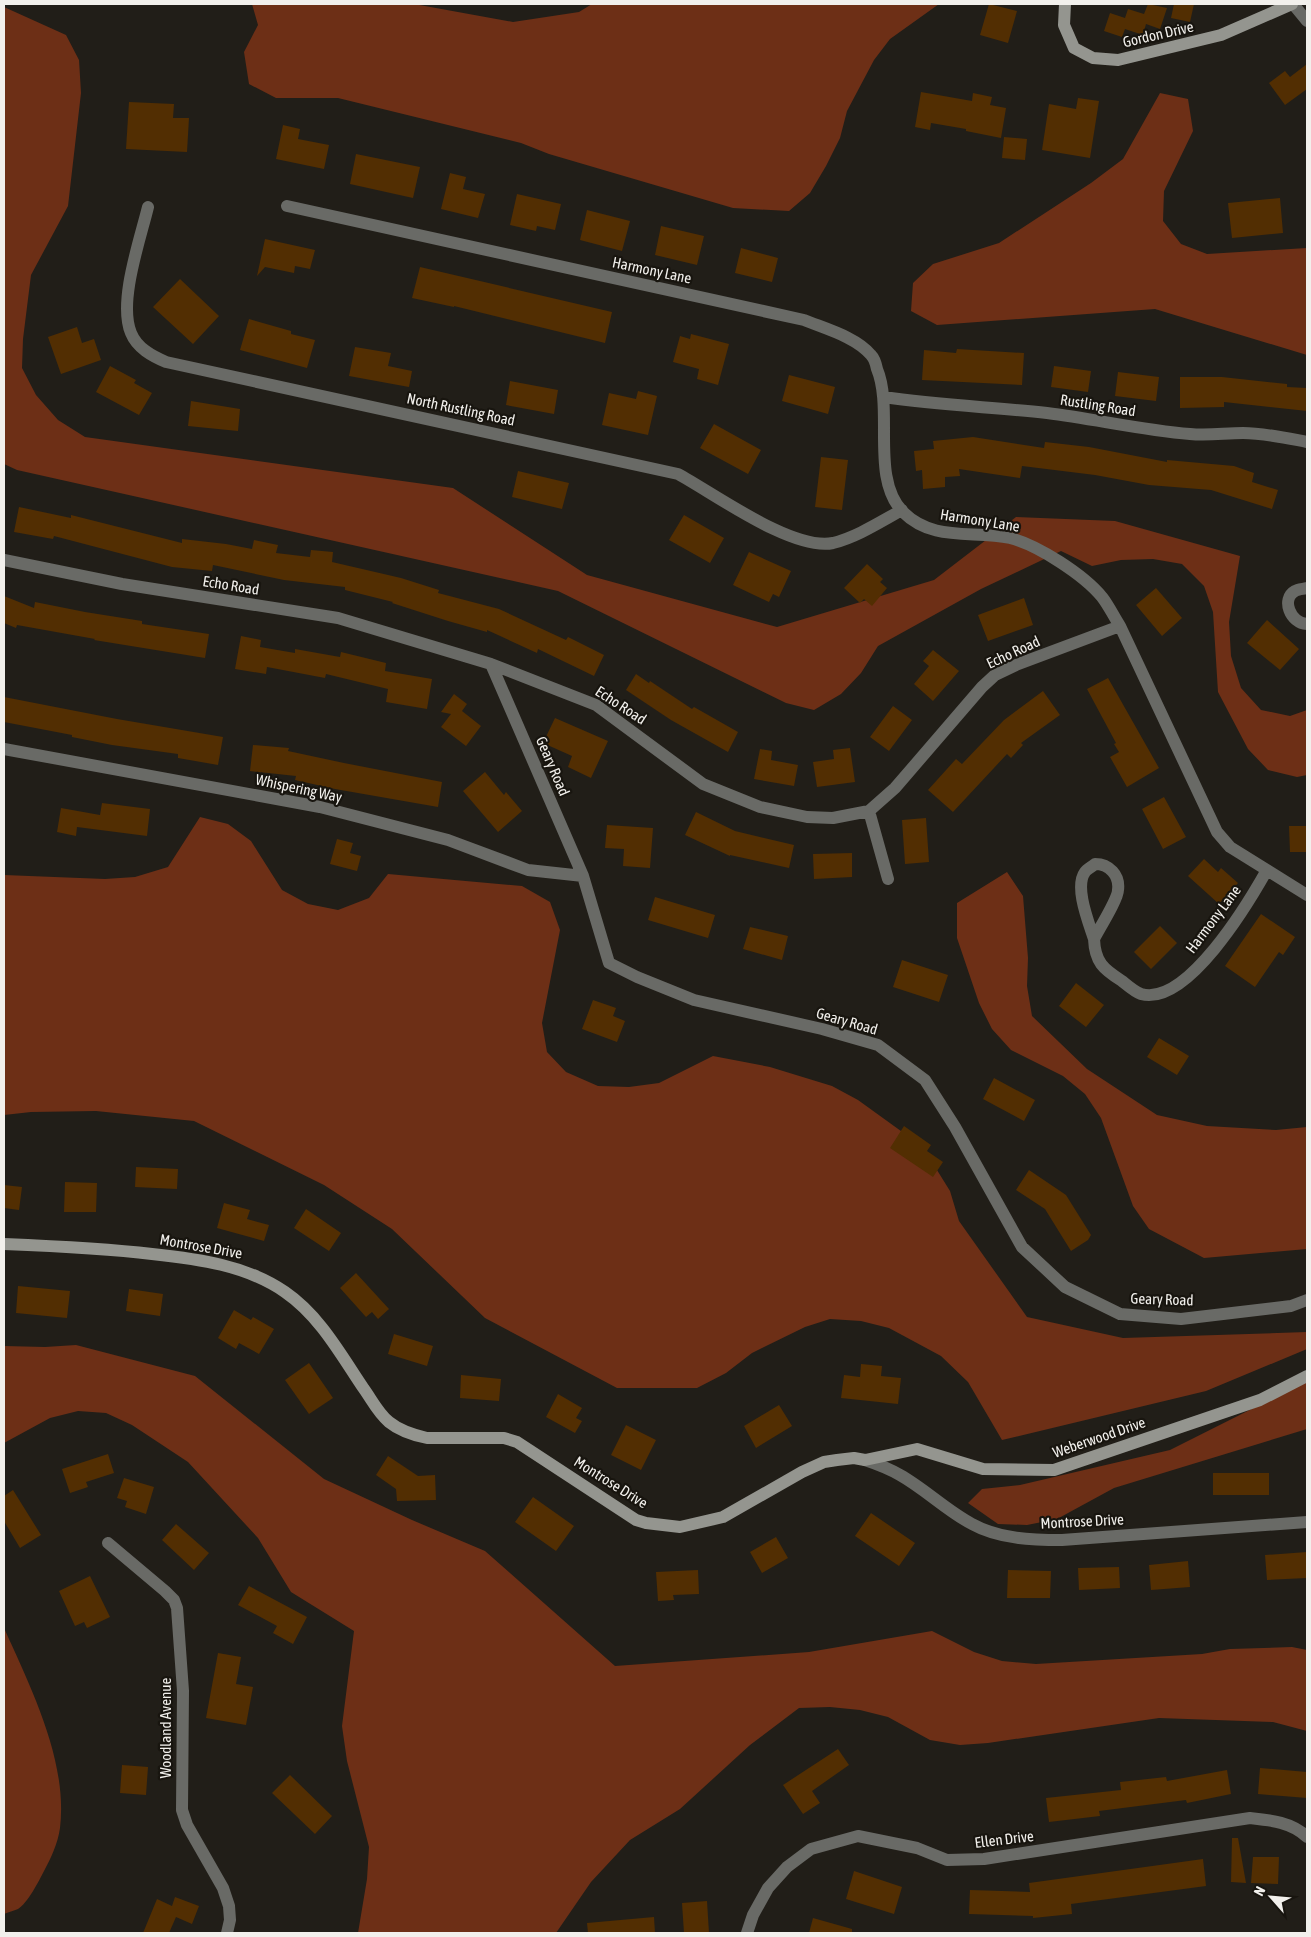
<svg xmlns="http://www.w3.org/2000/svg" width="1311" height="1937" font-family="'Asap Condensed',sans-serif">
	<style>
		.green { fill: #6d2f16 }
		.building { fill: #522e02 }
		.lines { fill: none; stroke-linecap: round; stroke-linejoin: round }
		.street { stroke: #696a66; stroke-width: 12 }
		.secondary { stroke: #94958f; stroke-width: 12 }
		.labels { text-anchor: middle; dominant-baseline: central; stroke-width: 4.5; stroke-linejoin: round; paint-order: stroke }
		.street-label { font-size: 15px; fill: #f2f0ec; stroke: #18150f }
	</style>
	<rect width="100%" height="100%" fill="#211e18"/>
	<path class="green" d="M252,4h162l99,18 66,-10 13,-8h347l-49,35 -16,21 -27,51 -7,27 -14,28 -16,27 -21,18 -56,-3 -184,-54 -28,-11 -183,-45h-62l-27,-14 -5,-32 14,-27z
		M4,7l62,28 13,25 2,33 -13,113 -37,69 -8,64 -1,29 14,27 22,25 27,17 368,51 134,87 190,52 157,-47 82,-63 99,4 125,35 -11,66 2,34 10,32 20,22 29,6 17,-6v65l-10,2 -29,-7 -20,-21 -30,-57 -5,-80 -9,-26 -22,-22 -29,-5 -32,1 -29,6 -31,-15 -80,38 -103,57 -17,27 -20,21 -27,16 -28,-7 -228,-112 -541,-121 -13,-6z
		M1160,93l28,6 5,32 -29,60 -1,30 18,23 26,10 100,-6v107l-152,-46 -218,16 -26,-14 2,-28 20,-19 66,-21 92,-60 32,-24z
		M200,817l28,7 23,17 31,49 26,14 30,6 31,-12 19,-24 134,12 28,16 10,28 -18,93 5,29 19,20 32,14 31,1 30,-4 54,-27 57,11 62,19 26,14 54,39 20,23 18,29 9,30 68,96 96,21 184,-6v17l-101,42 -204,49 -34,-58 -27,-26 -52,-28 -28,-7 -31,-2 -25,8 -53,26 -26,20 -29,15h-80l-132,-70 -93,-89 -68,-44 -130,-64 -98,-10 -65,1 -27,3v-240l101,4 30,-2 33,-10z
		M1007,872l16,24 5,62 -1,28 5,30 55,53 70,46 50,11 69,4 31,-3v122l-103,9 -55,-29 -16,-23 -32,-88 -16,-24 -22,-18 -52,-26 -19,-21 -13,-26 -22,-65v-35z
		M76,1345l119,31 129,103 88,41 73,31 130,115 194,-14 123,-21 42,21 28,9 34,3 166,-10 28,-5 62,-2 15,3v81l-34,-9 -114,-4 -171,25 -28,2 -30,-5 -42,-23 -28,-7 -30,-3 -31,1 -49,37 -70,64 -50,31 -39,42 -35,51h-198l9,-54 2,-32 -22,-86 -5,-35 12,-95 -63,-39 -33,-54 -70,-76 -56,-37 -26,-12 -28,-2 -28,7 -46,25v-97l41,1z
		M1307,1381v48l-193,59 -57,31 -30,6 -29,-1 -30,-21 14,-14 38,-4 150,-35z
		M4,1628c27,60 64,133 56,200 -2,15 -9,30 -16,43 -5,10 -17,33 -26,38 -4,2 -10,3 -14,5z"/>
	<path class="building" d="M989,4l28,7 -9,32 -28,-8z
		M1148,4l19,4 -7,21 -14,-5 -3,11 -18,-6 -3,8 -18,-6 6,-18 15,5 3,-9 16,5z
		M1174,4h20l-4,18 -19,-4z
		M1307,64v25l-22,16 -16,-22 16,-12 5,6z
		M921,92l51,9 1,-8 19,4 -2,8 16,3 -5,30 -35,-7v-2l-35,-6 -1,7 -15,-3z
		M1078,98l21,3 -9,57 -48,-8 7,-46 27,5z
		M129,102l45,2 -1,14h16l-2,34 -61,-3z
		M283,125l17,4 -2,10 31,6 -5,24 -48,-10z
		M1004,137l23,2 -2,21 -23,-2z
		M356,154l64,13 -7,31 -63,-14z
		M450,173l16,4 -3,12 22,5 -7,24 -37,-9z
		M517,194l44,10 -6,26 -18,-4 -1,5 -26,-6z
		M1280,198l3,35 -51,5 -4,-35z
		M587,210l43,11 -8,30 -42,-11z
		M661,226l43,10 -7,29 -42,-10z
		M265,239l50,11 -5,19 -15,-3 -1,7 -29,-6 -8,9z
		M741,248l37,10 -6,24 -37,-9z
		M420,267l192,45 -7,31 -151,-37v1l-42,-9z
		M180,279l39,37 -26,28 -40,-37z
		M249,319l42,12v3l24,6 -8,28 -67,-18z
		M77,327l5,16 12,-4 7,21 -40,14 -13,-37z
		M691,334l38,10 -11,41 -21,-6 2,-10 -26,-7 7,-26 10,3z
		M355,347l36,6 -3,13 24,5 -3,16 -60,-11z
		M957,349l67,4 -2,32 -100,-5 2,-30 32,3z
		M110,366l26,14 -2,3 18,10 -13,22 -43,-23z
		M1054,366l37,5 -3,21 -37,-5z
		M1118,372l41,5 -3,24 -41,-5z
		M789,375l46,12 -7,27 -46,-13z
		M1180,377h42l65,7v3l20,1v23l-83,-9v5l-44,1z
		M510,381l48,9 -4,24 -48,-9z
		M638,391l19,5 -9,39 -46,-10 7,-32 27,6z
		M191,401l49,8 -2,22 -50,-5z
		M714,424l47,26 -13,24 -48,-26z
		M973,437l71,11 1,-6 44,5 78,15v-2l67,6 20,7 -2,9 26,8 -6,19 -61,-19 -62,-5 -54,-10 -73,-9 -2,12 -61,-9 1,7 -15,1v10l-22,2 -1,-19 -6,1 -2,-20 20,-2 -1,-8z
		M821,457l27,3 -6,50 -27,-3z
		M518,471l51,12 -7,26 -50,-12z
		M19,507l52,11v-3l111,28v-4l44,5 26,5 2,-9 24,5 -2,8 34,4 1,-7 22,2 -1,10 69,16 38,12 -1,3 61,16 67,31 2,-3 36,18 -10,21 -56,-27 -1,4 -50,-23v2l-39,-11 -56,-18 1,-1 -48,-12v-3l-61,-7 -71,-15 -1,6 -40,-4 -118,-31 -1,3 -39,-7z
		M684,515l40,23 -14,25 -41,-23z
		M749,552l42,19 -12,26 -6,-3 -4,8 -36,-17z
		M867,564l16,15 -3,3 7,6 -15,18 -8,-7 -4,4 -16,-15z
		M1156,588l26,30 -20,18 -26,-31z
		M4,596l30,12 1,-6 50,10 57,9v3l67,10 -4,24 -111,-18 1,-1 -78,-14 -1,3 -12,-5z
		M1024,598l9,27 -45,16 -10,-26z
		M1267,620l32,29 -19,21 -33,-27z
		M241,636l20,4 -1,7 35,6v-4l45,8 1,-5 45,11 -1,8 47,8 -5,30 -41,-7 2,-13 -62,-15 -1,4 -58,-11 -1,7 -31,-5z
		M933,650l26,21 -26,30 -19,-17 15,-18 -6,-5z
		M636,674l13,9 1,-2 42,28 2,-2 44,25 -10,20 -57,-32 -45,-30z
		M1108,678l51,90 -32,19 -17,-30 9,-5 -5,-8 2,-1 -29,-54z
		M1043,691l17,24 -39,28 2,2 -12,13 -4,-4 -54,58 -25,-22 28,-31 6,5 42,-44z
		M454,694l13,10 -5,7 19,15 -15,20 -25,-19 10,-13 -10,-2z
		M4,697l113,22 106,18 -5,28 -40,-7v-4l-66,-9 -40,-8v-2l-68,-13z
		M893,706l19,14 -23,31 -19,-14z
		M555,718l53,23 -17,37 -23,-11 4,-11 -29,-13z
		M253,745l36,3 -1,3 56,12 98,19 -4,25 -103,-18 -40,-9 1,-4 -46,-5z
		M850,748l5,34 -38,5 -4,-25 21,-3 -1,-9z
		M760,749l12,2 -1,9 27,5 -4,21 -40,-7z
		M485,772l19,23 2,-3 16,19 -24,21 -35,-41z
		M1164,797l22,40 -23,12 -21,-40z
		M102,803l48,6 -3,27 -70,-9 -1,9 -19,-4 4,-24 39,7z
		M696,812l39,19 59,14 -5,23 -59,-13v1l-45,-21z
		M926,818l3,44 -24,2 -3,-44z
		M607,825l46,3 -3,40 -27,-2 1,-17 -19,-1z
		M1289,826h18v26h-17z
		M337,839l16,4 -3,10 11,3 -4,15 -27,-7z
		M852,853v24l-38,2 -1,-25z
		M1204,859l14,13 3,-4 17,15 -19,21 -31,-28z
		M655,897l60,18 -7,23 -60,-18z
		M1261,914l34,23 -12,18 -4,-3 -24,35 -30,-21z
		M1160,926l17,17 -26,26 -17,-17z
		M750,927l38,9 -6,24 -39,-11z
		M902,960l46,15 -9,27 -46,-15z
		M1076,983l28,22 -18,22 -27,-21z
		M593,1000l23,8 -3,8 12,5 -8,21 -35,-13z
		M1159,1038l30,18 -12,19 -30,-18z
		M994,1078l41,22 -11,21 -41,-22z
		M904,1126l27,19 -4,6 16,11 -10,15 -43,-29z
		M136,1167l42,2 -1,20 -42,-2z
		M1029,1170l37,25 25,40 -3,5 -17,11 -26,-42 -29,-19z
		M65,1182l32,1 -1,29h-32z
		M4,1185l18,2 -3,23 -15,-2z
		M224,1203l26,7 -3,9 22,6 -5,16 -47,-13z
		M306,1209l35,24 -12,18 -35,-23z
		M356,1273l33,36 -11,10 -6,-7 -6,5 -26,-29z
		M18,1286l52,5 -3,27 -51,-5z
		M129,1289l34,5 -3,22 -34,-5z
		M234,1310l17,10 2,-3 21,12 -15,25 -20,-11 -3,6 -18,-11z
		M394,1334l39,12 -6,20 -39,-12z
		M309,1363l24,35 -24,16 -24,-34z
		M861,1364l21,2 -1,10 20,2 -3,26 -57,-6 3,-23 16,2z
		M461,1375l40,4 -2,22 -39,-3z
		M558,1394l24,14 -6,10 6,3 -7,12 -29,-16z
		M779,1405l13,21 -36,22 -12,-22z
		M626,1425l30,15 -15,30 -30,-15z
		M108,1454l6,19 -28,9 2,5 -18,6 -8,-24z
		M388,1456l30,20 17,-1 1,25 -39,1 -1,-12 -20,-14z
		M1213,1473h56v22h-56z
		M124,1478l30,9 -8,27 -21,-7 2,-6 -10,-3z
		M13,1490l28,45 -21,13 -16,-27v-25z
		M533,1497l41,29 -18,25 -41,-29z
		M871,1513l44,30 -16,23 -44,-30z
		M176,1524l33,29 -15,17 -32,-30z
		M776,1537l12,21 -26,15 -12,-21z
		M1307,1552v26l-40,2 -2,-25z
		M1188,1561l2,26 -39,3 -2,-25z
		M1119,1567l1,21 -41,2 -1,-22z
		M698,1570l1,24 -26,1 1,5 -16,1 -2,-29z
		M1008,1570l43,1 -1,27h-43z
		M90,1576l20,41 -23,11 -3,-6 -9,4 -16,-35z
		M249,1586l58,31 -14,27 -20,-11 4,-7 -39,-21z
		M218,1653l23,4 -5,27 17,3 -7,38 -40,-7z
		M838,1749l11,16 -37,26 8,12 -17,11 -20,-29z
		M122,1765l26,2 -2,28 -26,-2z
		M1260,1768l47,4v26l-49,-4z
		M1227,1770l4,24 -44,9 -1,-3 -87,11 1,5 -51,6 -3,-24 75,-8 -1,-8 46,-5 1,4z
		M290,1775l42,41 -17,18 -43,-41z
		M1232,1838h6l8,45 -15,-1z
		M1253,1857h26l-1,27 -27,-1z
		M1203,1859l3,27 -135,18 1,10 -39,4v-2l-64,-2 1,-24 60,2 -1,-9z
		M854,1871l48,16 -8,27 -48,-15z
		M175,1897l24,9 -7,18 -16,-7 -7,16h-26l14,-34 15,7z
		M707,1901l2,32h-25l-2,-30z
		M654,1917l1,16h-67l-1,-10z
		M813,1918l39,11v4h-43z"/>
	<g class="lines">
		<path class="street" d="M1293,4l14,17
			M287,206l517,114c22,9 52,17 67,35 3,3 5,9 6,14 17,41 -7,109 26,143 30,30 69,18 107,26 28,7 74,37 92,59 7,9 12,20 18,29l97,206 13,15 37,23c-18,32 -80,137 -126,124 -6,-2 -14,-9 -19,-13 -19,-12 -27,-19 -28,-42
			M148,207c-8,33 -30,95 -17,126 6,15 21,23 35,29l512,112c37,20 114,77 155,69 24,-6 47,-21 69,-33
			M884,397c54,8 108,10 163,16 48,6 95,17 143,21 18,2 35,-1 53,-1 21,0 43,5 64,9
			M4,560l118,24 216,34 153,46 105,41 107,79 57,23 47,10 26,1 36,-7 26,-23 87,-101 13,-12 21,-10 104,-39
			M1307,588c-3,1 -9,1 -12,3 -14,8 -5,32 12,33
			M491,664l92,212 26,87 28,14 57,23 128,29 56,16 47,35 30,47 67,120 43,40 55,27 61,5 110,-13 16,-6
			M4,749l316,58 128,33 80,30 55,6
			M869,811l19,68
			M1095,864c14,0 25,11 23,26 0,9 -19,39 -24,49 -5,-16 -20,-52 -9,-67 2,-3 8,-6 10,-8z
			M1267,870l40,25
			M865,1460c12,4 23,8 35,15 25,14 47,36 72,49 27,15 61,16 90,16l245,-18
			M108,1543l57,48 9,9 3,8 6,83 -1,119 5,15 36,63 6,18 1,14 -3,13
			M747,1933l6,-18 15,-27 19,-21 24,-18 47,-13 59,12 30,12 37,-1 266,-41c19,2 42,4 57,19"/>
		<path class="secondary" d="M1065,4l-1,21 10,23 19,10 25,2 103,-25 71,-31
			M4,1244c49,2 98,4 148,10 46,5 94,11 133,38 35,24 56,63 79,97 8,11 14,24 25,33 11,9 24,13 38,16h77l13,4 119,78 10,3 34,4 43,-10 79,-45 22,-10 13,-2 17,-2 11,2 52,-11 66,20 71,1 206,-70 47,-24"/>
	</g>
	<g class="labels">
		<g class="street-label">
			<text transform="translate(1158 34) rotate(-13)">Gordon Drive</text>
			<text transform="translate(652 270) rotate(12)">Harmony Lane</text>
			<text transform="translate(1098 405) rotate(9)">Rustling Road</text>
			<text transform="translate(461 409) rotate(12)">North Rustling Road</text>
			<text transform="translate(980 520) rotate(9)">Harmony Lane</text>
			<text transform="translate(231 585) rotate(9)">Echo Road</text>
			<text transform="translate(1013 652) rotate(-25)">Echo Road</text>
			<text transform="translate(621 705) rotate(33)">Echo Road</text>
			<text transform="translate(553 766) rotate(67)">Geary Road</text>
			<text transform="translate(299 788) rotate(12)">Whispering Way</text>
			<text transform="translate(1213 919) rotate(-53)">Harmony Lane</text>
			<text transform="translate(847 1021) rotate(16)">Geary Road</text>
			<text transform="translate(201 1246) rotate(10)">Montrose Drive</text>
			<text transform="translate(1162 1299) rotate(2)">Geary Road</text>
			<text transform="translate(1099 1437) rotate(-19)">Weberwood Drive</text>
			<text transform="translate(611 1482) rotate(32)">Montrose Drive</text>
			<text transform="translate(1082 1521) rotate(-3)">Montrose Drive</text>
			<text transform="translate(165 1728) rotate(-90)">Woodland Avenue</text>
			<text transform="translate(1004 1839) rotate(-7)">Ellen Drive</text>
		</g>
	</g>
	<rect width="1311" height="1937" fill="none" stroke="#f2f0ec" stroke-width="10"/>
	<g transform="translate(1271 1897) rotate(297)" stroke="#18150f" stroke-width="4" paint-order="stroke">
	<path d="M0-4L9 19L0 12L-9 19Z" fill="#f2f0ec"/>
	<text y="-8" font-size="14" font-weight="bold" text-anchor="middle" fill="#f2f0ec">N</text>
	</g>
</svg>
